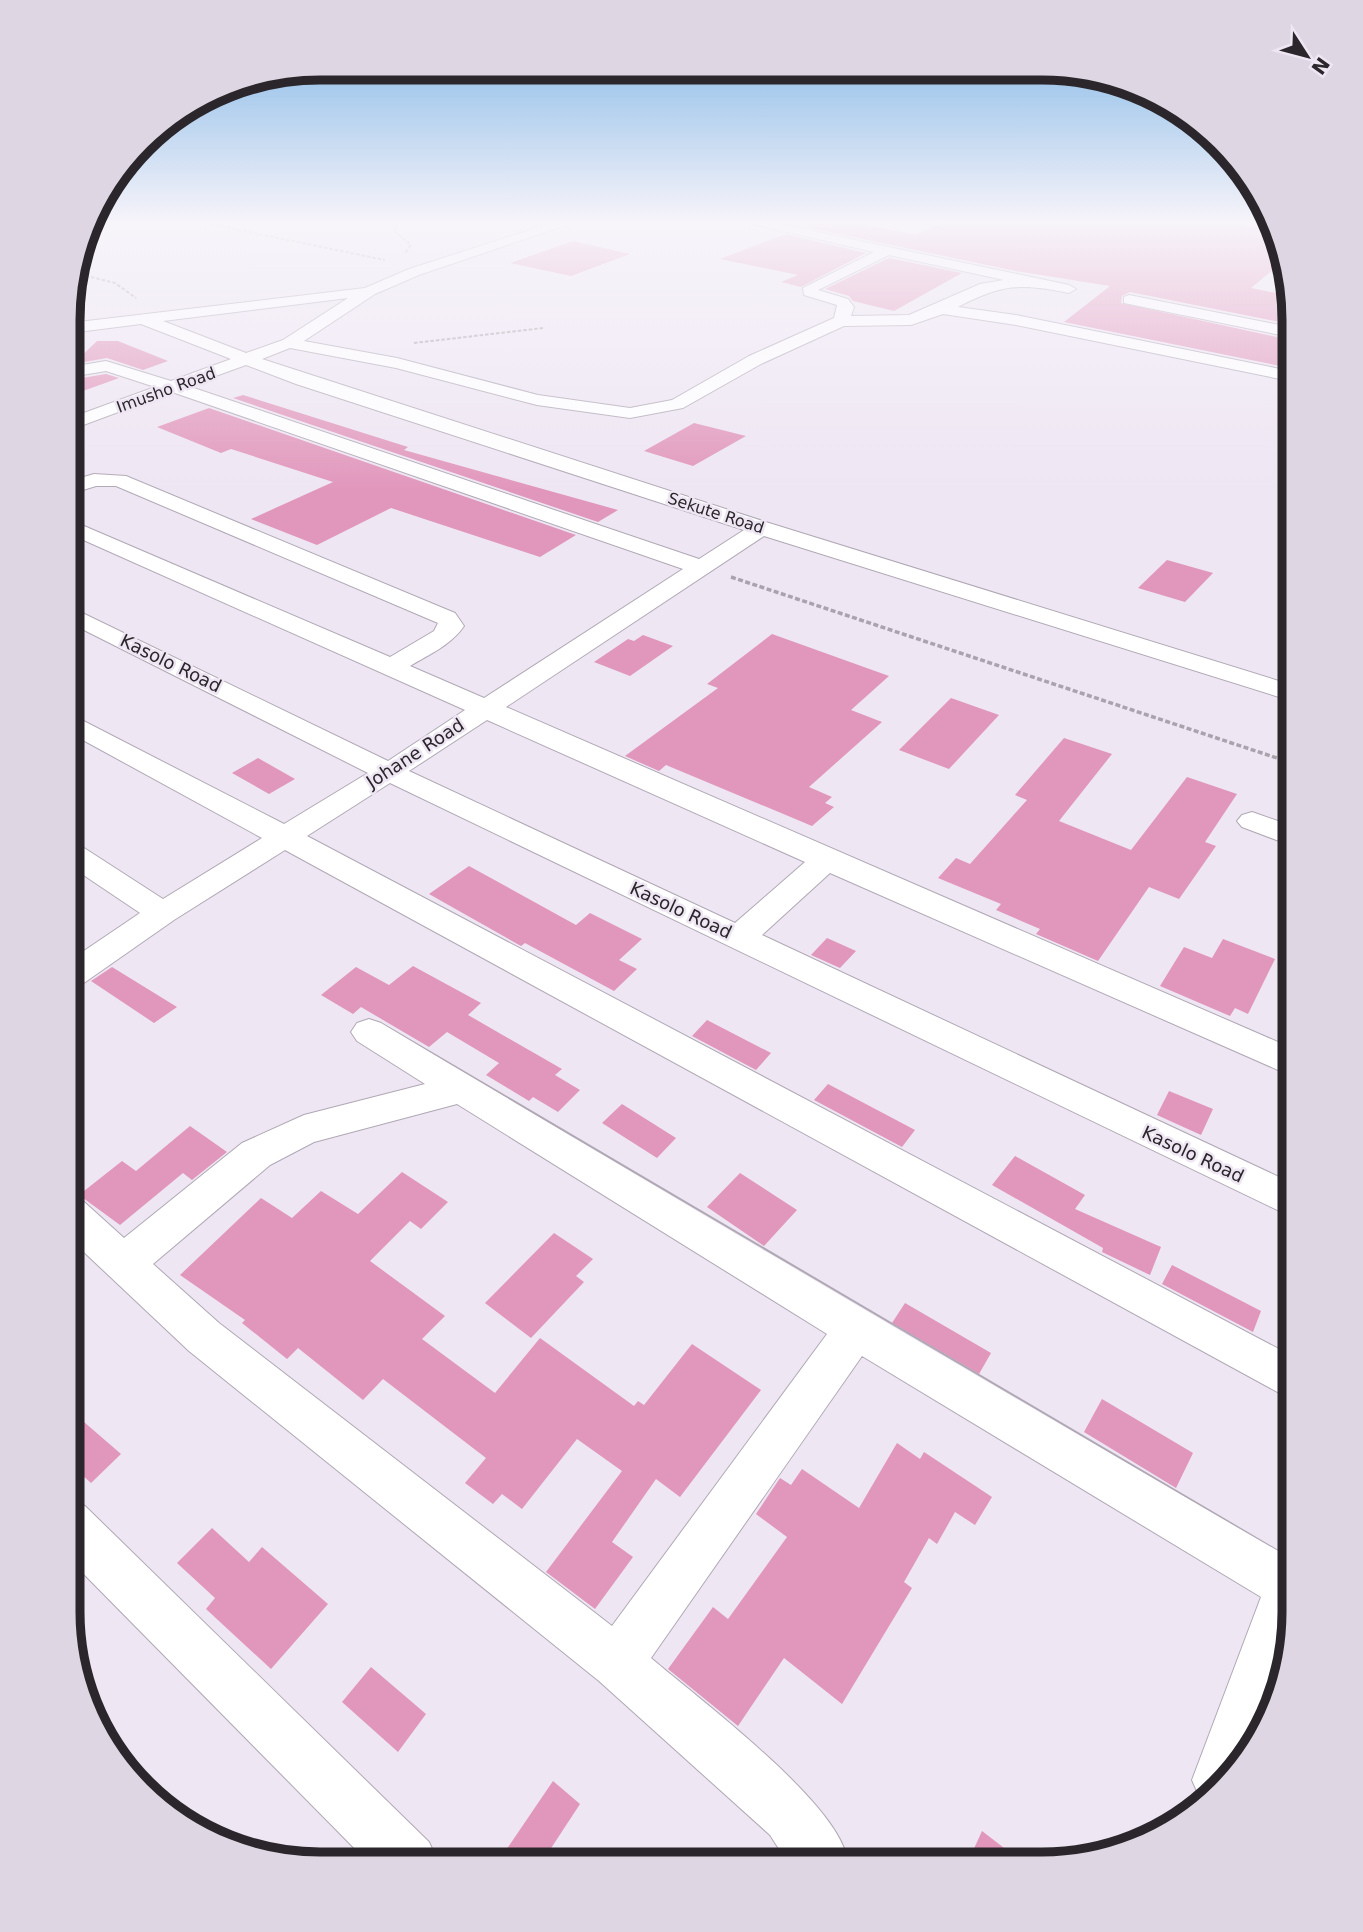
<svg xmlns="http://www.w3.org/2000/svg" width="1363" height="1932" font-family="'DejaVu Sans',sans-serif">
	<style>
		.building { fill: #e196bb }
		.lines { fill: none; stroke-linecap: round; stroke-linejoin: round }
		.minor-casing { stroke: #b0a8b5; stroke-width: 2 }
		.path-far1 { stroke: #aaa3ae; stroke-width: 2; stroke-dasharray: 3.5 2; stroke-linecap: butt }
		.path { stroke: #aaa3ae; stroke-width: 3.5; stroke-dasharray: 5 2.5; stroke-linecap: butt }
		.minor { fill: #fff; fill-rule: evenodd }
		.labels { text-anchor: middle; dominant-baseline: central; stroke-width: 5; stroke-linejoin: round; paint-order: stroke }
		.far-street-label { font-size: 16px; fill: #2a262b; stroke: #eee6f3 }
		.street-label { font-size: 18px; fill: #2a262b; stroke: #eee6f3 }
		.rim { fill: none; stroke: #2a262b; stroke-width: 9 }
	</style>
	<rect width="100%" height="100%" fill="#eee6f3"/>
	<path class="building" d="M817,222h34l65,13 27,-13h285l46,8 7,33 -30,25 35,7 -10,8 15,3 4,19 -165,-33 -8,4 -1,7 174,38v28l-231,-47 46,-36 -94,-15 -211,-44z
		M785,234l81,19 -65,34 -20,-5 17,-7 -78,-16z
		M573,241l57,13 -59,22 -61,-13z
		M889,258l73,15 -68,38 -41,-10 -4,-5 -24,-7z
		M97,341h21l50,20 -25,9 -36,-12 -34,6z
		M106,374l13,4 -36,13 -13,-5v-6z
		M243,395l165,52 -4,3 214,60 -20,12 -365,-124z
		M209,408l367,127 -36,22 -149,-49 -74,37 -66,-26 82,-37 -102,-33 -10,4 -64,-26z
		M694,423l52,13 -53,30 -49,-15z
		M1167,560l46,13 -28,29 -47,-14z
		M772,634l117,42 -38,34 31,12 -73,65 23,10 -7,6 9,4 -22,19 -146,-61 -7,6 -34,-15 93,-68 -11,-4z
		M643,635l30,11 -43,30 -36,-14 34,-23 6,2z
		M951,698l48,17 -50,54 -50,-19z
		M1064,738l48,16 -53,67 72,29 56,-73 50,17 -32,48 11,4 -37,53 -30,-12 -51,74 -62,-27 4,-5 -44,-19 5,-6 -63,-26 18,-20 14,6 57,-64 -12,-5z
		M258,758l37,21 -26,15 -37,-21z
		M469,866l107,59 14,-12 52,26 -23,21 18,9 -23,22 -89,-48 -4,3 -92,-52z
		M827,938l29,13 -16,17 -29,-13z
		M1223,939l52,20 -27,55 -13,-6 -5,8 -70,-30 24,-39 28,11z
		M413,966l68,37 -13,12 94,54 -7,6 25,15 -22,22 -25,-15 -4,4 -43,-26 13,-12 -52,-31 -18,15 -68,-40 -8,7 -32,-19 35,-28 33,18z
		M112,967l65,40 -23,16 -63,-42z
		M707,1020l64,33 -15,17 -64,-34z
		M828,1084l87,46 -13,17 -88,-47z
		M1169,1091l44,18 -12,26 -44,-20z
		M622,1104l54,34 -19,20 -55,-35z
		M190,1126l37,26 -35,28 -9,-7 -63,52 -41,-30 43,-34 14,10z
		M1015,1156l70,39 -10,14 86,38 -11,28 -48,-23 1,-4 -111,-63z
		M402,1172l46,30 -27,27 -11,-8 -40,40 75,55 -23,23 73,54 45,-55 94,68 4,-5 6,4 48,-61 69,46 -81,107 -24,-18 -44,63 21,15 -38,52 -49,-37 76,-101 -45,-32 -55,70 -20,-15 -9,10 -28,-21 21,-25 -103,-79 -20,21 -65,-52 -11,11 -45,-36 3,-3 -65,-45 81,-77 31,20 29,-27 37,23z
		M740,1173l57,37 -33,36 -57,-39z
		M554,1233l39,26 -17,17 8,6 -53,56 -46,-35z
		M1172,1265l89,46 -8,21 -91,-48z
		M905,1303l86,50 -12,21 -87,-51z
		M1102,1399l91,54 -17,35 -92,-56z
		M69,1409l52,45 -30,29 -22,-20z
		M897,1443l23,16 4,-7 68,45 -17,28 -20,-13 -18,32 -8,-6 -25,44 8,6 -70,116 -58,-46 -46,68 -70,-57 45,-62 15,12 59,-82 -31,-23 24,-36 11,7 11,-16 57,39z
		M212,1528l37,34 13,-15 66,57 -57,65 -65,-60 9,-11 -38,-35z
		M371,1667l55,47 -28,38 -56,-50z
		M553,1781l27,23 -38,58h-44z
		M982,1831l43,33h-58z"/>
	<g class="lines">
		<defs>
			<path id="minor" d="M555,222h20l-156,53 -44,19 -71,47 93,17 141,37 92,13 42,-8 77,-44 85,-38 3,-13 -33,-10 -1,-7 71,-36 -130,-30h26l299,63 7,4 -7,4c-48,-10 -67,-9 -111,14l58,8 279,57v10l-279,-57 -73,-11 -32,11 -67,1 -83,38 -78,44 -53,10 -93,-13 -141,-37 -106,-20 -28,11 507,164 526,163v16l-531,-166 -258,171 788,342v28l-464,-204 -68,62 532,249v34l-904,-435 -83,53 987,521v44l-1009,-551 -111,70 -93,65 -12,4v-28l71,-48 -70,-47v-22l11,2 82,53 99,-61 -192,-105v-19l214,110 84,-51 -298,-150v-16l318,154 77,-51 -395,-176v-14l320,137 44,-26 4,-8 -322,-137h-20l-26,8v-13l24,-7 32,2 329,137 9,13c-13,19 -34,28 -54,40l74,32 199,-129 -511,-177 -102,38v-12l85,-31 -49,-16 -36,6v-10l36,-6 65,20 60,-22 -90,-35 -71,9v-10l295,-35 44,-19zM889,255l115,25 -24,4 -71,31 -58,1 3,-9 -6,-8 -30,-9zM348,298l-65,42 -37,13 -83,-32zM246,365l50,19 448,146 -45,29 -511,-173zM487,720l318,142 -70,61 -326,-152z
				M1129,295l166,33v10l-171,-35v-6z
				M1252,812l43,15v20l-53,-20 -5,-6 5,-6z
				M369,1019l12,4c300,179 601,357 904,532l9,-4v77l-42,124 -52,46 -8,-18 69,-183 -399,-241 -211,302c44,38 196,151 196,205h-59l-18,-28 -171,-154 -410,-330 -120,-113v-42l14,5 41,37 118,-95 62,-28 121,-31 -68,-43 -6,-9 6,-9zM457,1104l370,230 -215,292 -393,-303 -66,-59 117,-99 44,-23z
				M68,1499l17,7 344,336 9,20h-70l-300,-304z"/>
		</defs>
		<use href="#minor" class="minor-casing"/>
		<path class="path-far1" d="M200,222l185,38
			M400,222l-6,9 17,14 -6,8
			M75,273l40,10 21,15
			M414,343l129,-15"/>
		<path class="path" d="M731,577l564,187"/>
		<use href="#minor" class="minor"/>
	</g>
	<linearGradient id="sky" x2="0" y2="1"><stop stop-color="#75b0e4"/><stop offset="0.45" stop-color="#f7f4fa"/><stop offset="1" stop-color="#f7f4fa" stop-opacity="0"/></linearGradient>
	<rect width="1363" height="493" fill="url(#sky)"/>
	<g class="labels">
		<g class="far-street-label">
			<text transform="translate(166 390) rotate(-20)">Imusho Road</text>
			<text transform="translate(716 513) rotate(18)">Sekute Road</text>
		</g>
		<g class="street-label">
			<text transform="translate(171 663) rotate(26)">Kasolo Road</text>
			<text transform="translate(415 753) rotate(-33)">Johane Road</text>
			<text transform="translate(681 910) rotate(25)">Kasolo Road</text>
			<text transform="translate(1193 1154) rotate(25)">Kasolo Road</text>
		</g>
	</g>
	<path d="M0 0H1363V1932H0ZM320 80H1042A240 240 0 0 1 1282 320V1612A240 240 0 0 1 1042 1852H320A240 240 0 0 1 80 1612V320A240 240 0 0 1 320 80Z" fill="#ded7e3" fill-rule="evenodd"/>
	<path class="rim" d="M320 80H1042A240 240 0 0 1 1282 320V1612A240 240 0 0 1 1042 1852H320A240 240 0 0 1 80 1612V320A240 240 0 0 1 320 80Z"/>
	<g transform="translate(1307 56) rotate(126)" stroke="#eee6f3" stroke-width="5" paint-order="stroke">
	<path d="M0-5L12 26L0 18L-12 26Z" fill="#2a262b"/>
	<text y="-10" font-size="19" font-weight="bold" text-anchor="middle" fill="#2a262b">N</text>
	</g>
</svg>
